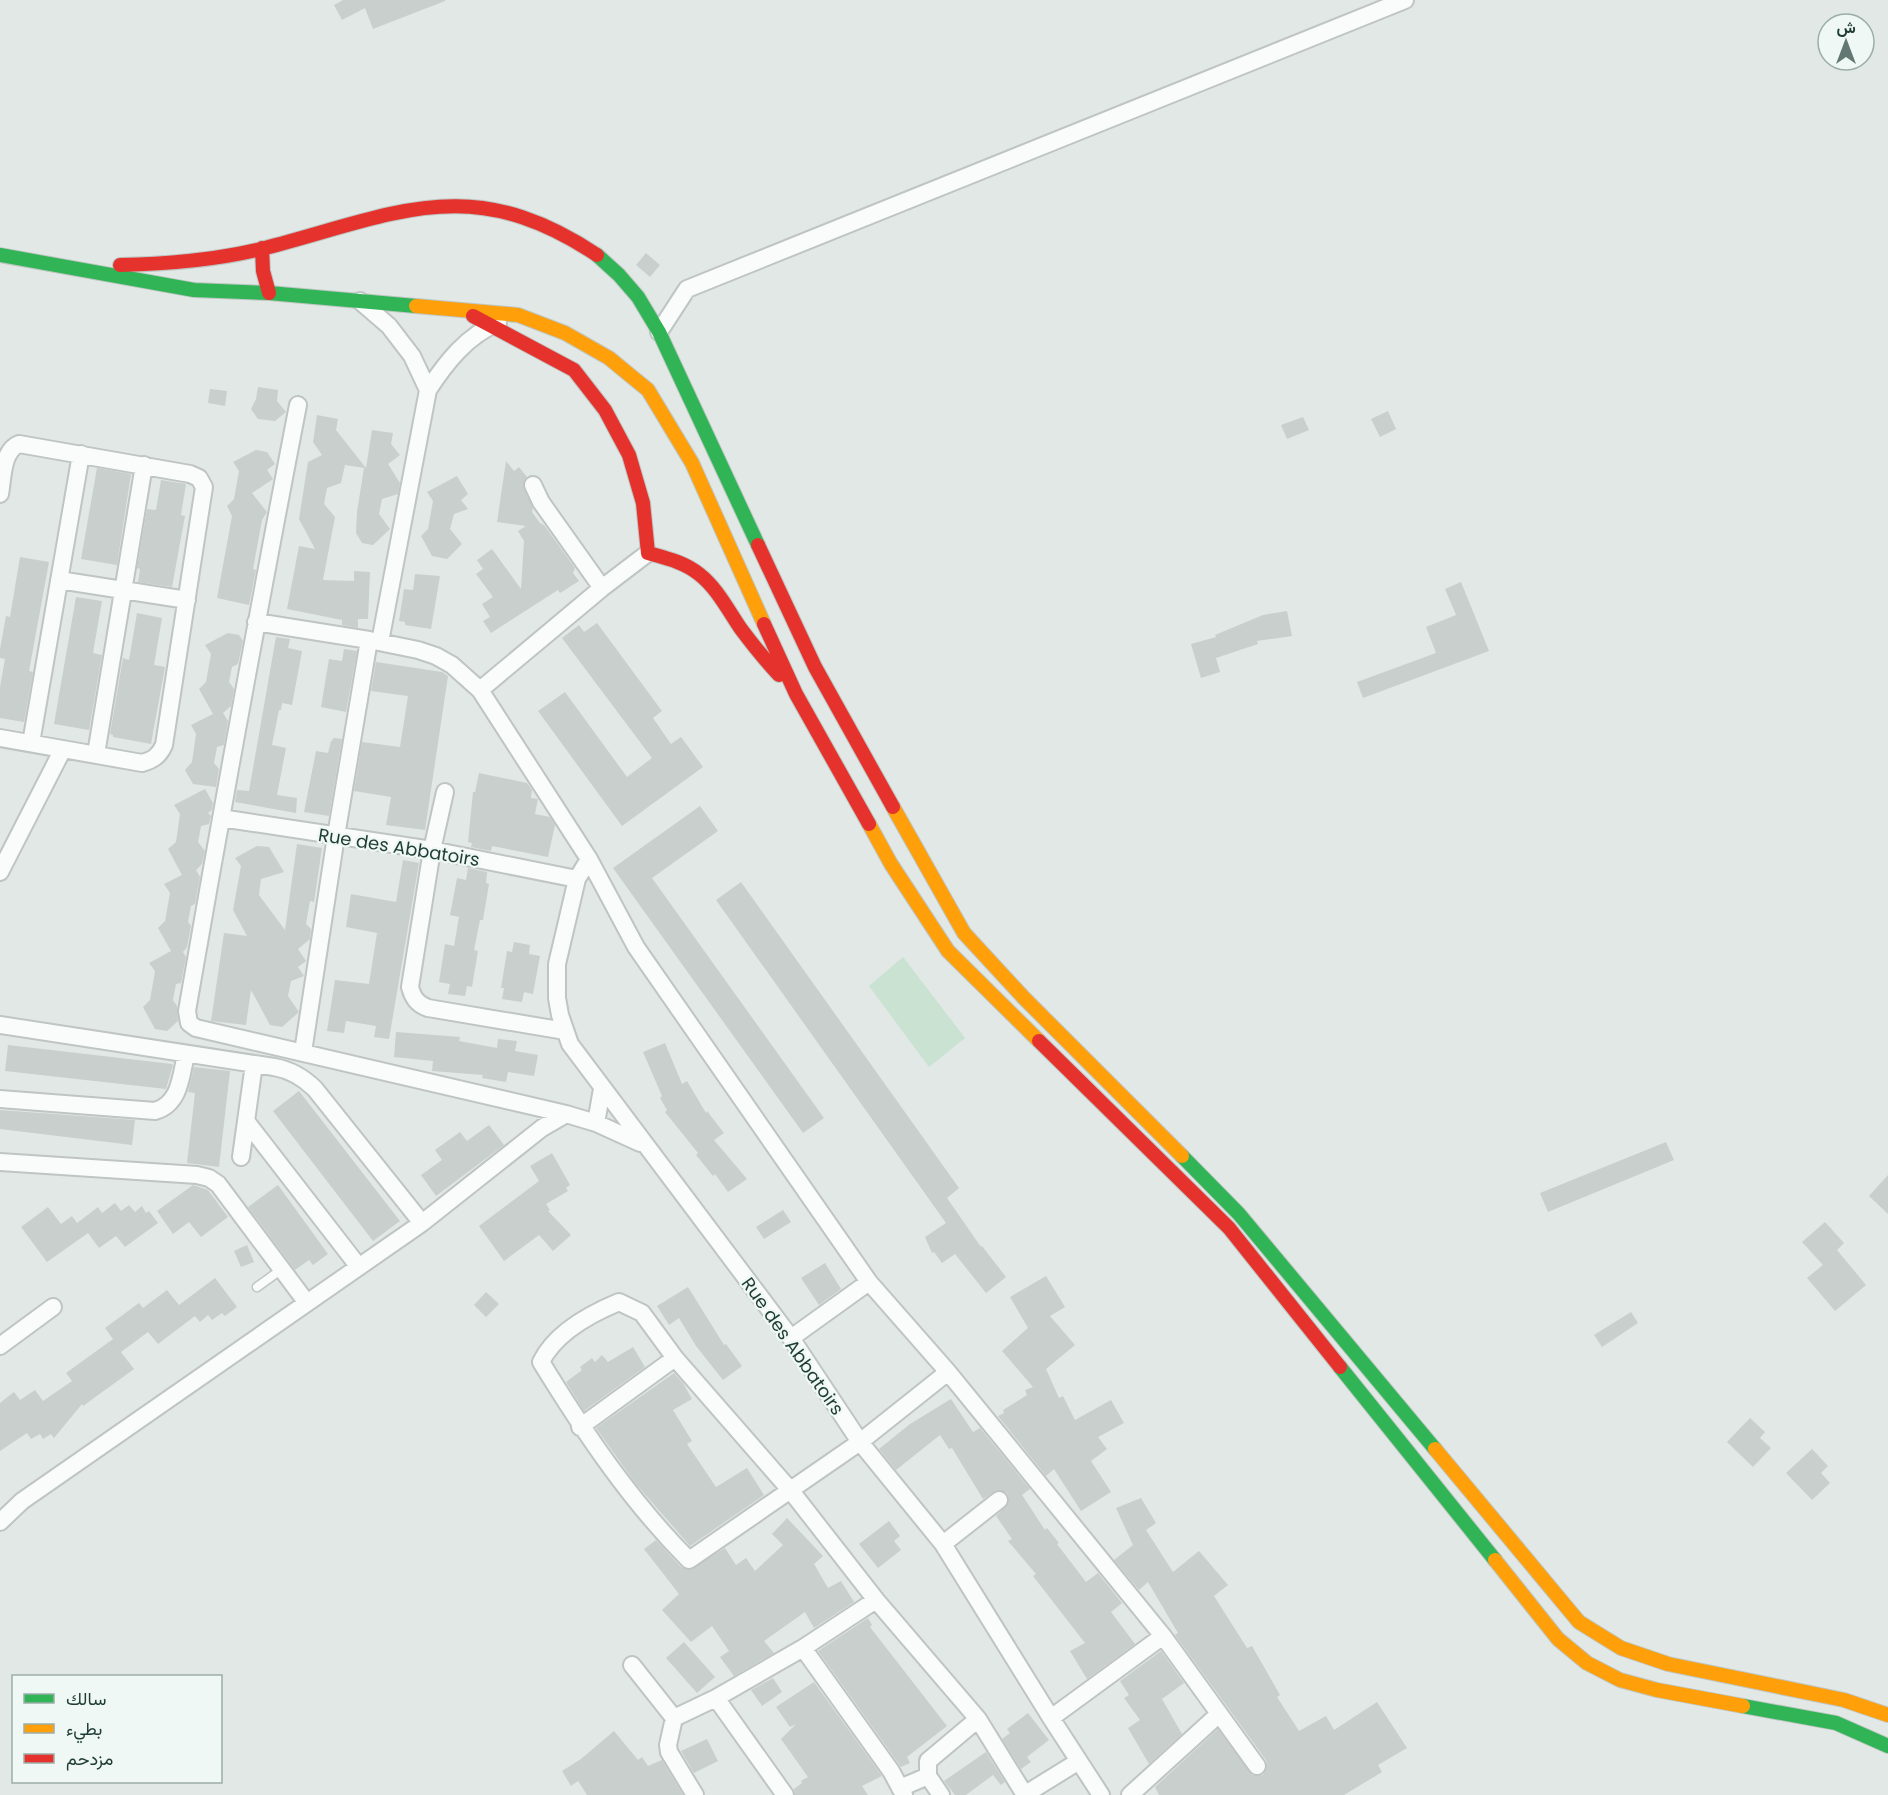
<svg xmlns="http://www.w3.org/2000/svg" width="1888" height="1795" font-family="Poppins,Vazirmatn,sans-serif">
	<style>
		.green { fill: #c9e2d2 }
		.building { fill: #c9cfcd }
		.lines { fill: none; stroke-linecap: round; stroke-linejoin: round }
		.lane-casing { stroke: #bec5c2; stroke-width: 11 }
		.street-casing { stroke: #bec5c2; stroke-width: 20 }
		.fast-casing { stroke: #bec6c3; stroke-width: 16 }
		.slow-casing { stroke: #bec6c3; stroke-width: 16 }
		.jam-casing { stroke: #bec6c3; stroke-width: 16 }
		.lane { stroke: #fafcfb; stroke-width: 8 }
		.street { stroke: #fafcfb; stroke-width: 16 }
		.fast { stroke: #30b455; stroke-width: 14 }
		.slow { stroke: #ff9f0a; stroke-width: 14 }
		.jam { stroke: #e5322d; stroke-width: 14 }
		.labels { text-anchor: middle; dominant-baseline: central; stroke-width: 4.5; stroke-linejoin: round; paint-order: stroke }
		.street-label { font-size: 18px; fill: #1f3c35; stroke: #eff8f4 }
	</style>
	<rect width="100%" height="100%" fill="#e1e8e5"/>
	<path class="green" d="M903,957l62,81 -36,29 -60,-81z"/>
	<path class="building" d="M343,0h102v1l-72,28 -8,-21 -23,12 -8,-15z
		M646,253l14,12 -10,12 -14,-12z
		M258,387l20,3 -1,11 9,11 -11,9 -17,-2 -7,-10 5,-10z
		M210,389l17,2 -2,15 -17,-3z
		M1388,411l8,18 -16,8 -9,-18z
		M317,415l21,4 -2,11 30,38 6,-38 21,3 -2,11 9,11 -12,9 12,19 -2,11 -16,5 -3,15 11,15 -17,16 -11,-2 -6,-10 1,-21 7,-44 -19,-3 -4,18 -14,5 -3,16 11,13 -12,63 31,1v-10l16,1 -2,47h-10v9l-16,-3v-5l-55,-11 12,-63 16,3 -16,-30 9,-57 14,-7 -9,-13z
		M1303,417l6,13 -22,9 -6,-14z
		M256,450l11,2 8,12 -8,6 6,9 -21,14 15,19 -5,8 -9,49 3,1 -7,35 -32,-7 15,-82 -5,-10 7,-7 5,-28 -6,-9z
		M506,461l8,10 5,-4 8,10 -4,8 10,23 -1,4 8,11 4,2 31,43 -2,5 6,8 -19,12 -2,-3 -67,43 -8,-12 7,-4 -8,-13 11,-7 -17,-23 7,-5 -6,-9 15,-11 29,40 3,-48 -6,-10 8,-5 -29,-4z
		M97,468l34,6 -14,91 -36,-6z
		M457,476l11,18 -7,6 7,9 -14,5 -4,15 12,15 -15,15 -15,-3 -11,-20 7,-7 5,-28 -6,-9z
		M161,480l25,4 -5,31 4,1 -13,71 -34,-5 2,-13 -3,-1 10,-59 9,1z
		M20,557l29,5 -20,109 4,1 -9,50 -24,-4v-31l5,-28 -5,-1v-9l6,-33 4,1z
		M415,574l25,2 -9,53 -26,-4v-3l-6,-1 5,-32 9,1z
		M1461,582l28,69 -126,47 -6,-16 79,-29 -10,-26 30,-12 -11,-26z
		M76,597l26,4 -9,52 9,2 -13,75 -35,-6z
		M1287,611l5,25 -35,5 1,3 -42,14 4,14 -19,6 -10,-34 25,-7 -1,-2 48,-20z
		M137,613l25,5 -8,47 11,2 -14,77 -38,-7v-2l-3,-1 13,-76 6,2z
		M597,623l65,88 -9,7 18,26 10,-7 22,30 -81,59 -84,-115 27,-19 62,85 25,-19 -90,-120 17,-13 5,7z
		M228,633l11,2 4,6 -5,23 -6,3 -3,15 5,7 -3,17 -8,7 5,8 -4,24 -7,2 -3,16 5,6 -3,18 -23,-3 -8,-14 7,-8 4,-28 -5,-9 22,-11 -14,-25 7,-7 5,-28 -6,-9z
		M276,637l14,2 -2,9 14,3 -10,54 -10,-2 -1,7h-2l-7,35 14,3 -9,47 20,3 -1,15 -61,-11 2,-12 12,1z
		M344,649l13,2 -11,61 -25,-5 8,-48 13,2z
		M376,662l66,10 6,4 -23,154 -39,-5 5,-28 -37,-6 8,-49 38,5 8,-51 -37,-5z
		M333,738l9,1 -13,77 -25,-4 12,-61 12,2 3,-12h1z
		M479,773l48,10 5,7 -1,8 7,1 -3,15 15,3 5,8 -7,32 -56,-11 -1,5 -20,-4 1,-4 -4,-1 5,-50h2z
		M205,789l8,14 -1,7 -4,3 3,3 -2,8 -8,2 -3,16 7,9 -3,13 -6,6 4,7 -5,27 -4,2 -3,16 3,4 -4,21 -4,5 3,5 -5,26 -5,1 -3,16 4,6 1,15 -11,10 -12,-2 -12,-22 7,-7 5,-29 -6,-8 22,-12 -13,-23 7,-7 5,-28 -6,-9 18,-9 -14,-26 8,-7 4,-28 -6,-9z
		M700,806l18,25 -66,47 172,240 -21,15 -190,-265z
		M297,844l25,4 -8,54 -4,-1 -4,23 5,5 -1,10 -12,10 8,12 -8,6 6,9 -13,5 -3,15 11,16 -17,15 -12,-2 -19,-35 -5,35 -35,-4 13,-88 23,3 -14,-26 8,-44 -6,-8 22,-12 12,1 15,25 -23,7 -2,16 26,35z
		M403,860l16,3 -30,176 -15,-2 2,-11 -30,-5 -2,12 -17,-2 8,-51 34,4 8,-51 -31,-6 5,-33 45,8z
		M468,868l19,4 -1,11 3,1 -6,36h-3l-6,30 4,1 -6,36 -5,-1 -2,10 -17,-2 2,-10 -11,-2 6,-38 9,2 5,-29 -9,-2 7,-37 9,2z
		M741,882l218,306 -12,10 34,49 1,-1 24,31 -20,16 -31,-39 -13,9 -8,-11 -2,1 -7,-16 21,-14 -230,-323z
		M514,942l16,3 -1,9 11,2 -7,38 -9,-2 -2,10 -20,-3 2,-11h-3l6,-37 5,1z
		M396,1032l64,5 -1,4 38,7 1,-9 19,2 -2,10 23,4 -4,21 -26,-4 -2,10 -24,-4 1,-3 -51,-4 1,-10 -39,-4z
		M665,1043l17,41 5,-3 19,32 1,-2 17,22 -10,7 33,39 -19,13 -13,-18 -2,2 -17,-21 2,-2 -33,-41 2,-2 -7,-12 2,-2 -19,-44z
		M8,1045l164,19 1,1 -7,24 -161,-18z
		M194,1067l36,4 -11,96 -32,-4 8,-70 -7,-1z
		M299,1091l101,130 -27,20 -100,-130z
		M0,1110l135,10 -3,25 -132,-16z
		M489,1125l15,20 -68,51 -15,-21 21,-15 -7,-10 25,-18 7,9z
		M1666,1142l8,18 -126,52 -8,-19z
		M552,1153l18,32 -4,3 2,3 -22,13 4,6 -2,1 23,24 -18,16 -14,-16 -35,26 -25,-35 60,-45 -9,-15z
		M1888,1175v39l-19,-18z
		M193,1185l15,5 20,27 -27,20 -12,-15 -16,12 -16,-23z
		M278,1185l50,69 -15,11 -4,-5 -14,10 -47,-63z
		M115,1203l6,8 8,-6 6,7 7,-6 4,7 3,-2 9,12 -33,24 -9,-11 -17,12 -11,-15 -41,29 -26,-35 27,-20 13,17 11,-8 5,7 21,-16 4,6z
		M783,1210l8,12 -27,17 -8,-12z
		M1825,1222l19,21 -7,7 29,35 -31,26 -28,-33 16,-13 -21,-23z
		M247,1245l7,17 -13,5 -7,-16z
		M825,1263l16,26 -22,16 -18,-27z
		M1046,1276l19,31 -15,9 25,29 -29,24 13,29 4,-2 12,24 36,-20 13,23 -26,14 9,12 -16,12 20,31 -30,19 -27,-42 -8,7 -48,-60 6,-3 -1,-3 24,-15 -2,-5 8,-3 -31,-36 26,-23 -18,-31z
		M215,1278l22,29 -12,9 -3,-3 -10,7 -4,-5 -8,7 -5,-6 -37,28 -10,-12 -27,20 13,17 -51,37 -1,-2 -28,34 -3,-4 -8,5 -3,-5 -9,5 -4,-6 -27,18v-48l14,-11 6,8 15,-10 8,11 29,-20 -6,-8 47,-34 -8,-11 34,-25 4,5 24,-18 12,15z
		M688,1287l36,58 2,-1 16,22 -19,14 -27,-34 -17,-28 -10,7 -12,-19z
		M486,1292l13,12 -13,13 -12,-12z
		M1631,1312l7,11 -36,24 -8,-12z
		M633,1347l12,20 -61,44 -18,-29 16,-12 -2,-3 12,-9 3,4 7,-7 6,7z
		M674,1373l9,10 9,16 -19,11 19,31 -5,3 29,43 31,-19 17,27 -74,51 -54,-62 -40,-56z
		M951,1399l22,33 7,-4 50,61 -8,6 23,35 2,-2 12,15 -2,1 29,38 12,-9 24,30 -11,9 24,32 -48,35 -17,-28 15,-8 -52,-67 3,-2 -28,-33 4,-2 -16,-23 12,-12 1,-6 -2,-5 -10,-3 -14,9 -31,-51 -3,1 -9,-14 -44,35 -17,-21 31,-25z
		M1750,1418l15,14 -5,6 11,10 -18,19 -26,-25z
		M1812,1449l16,17 -7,7 9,10 -18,17 -26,-27z
		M1141,1498l15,25 -10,7 27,42 26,-21 29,34 -14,11 33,52 5,-2 28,49 -3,2 22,34 27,-15 8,14 43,-28 30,46 -29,17 4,7 -38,23h-185l-4,-8 63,-58 34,46h11l4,-9 -1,-6 -91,-125 3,-2 -30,-51 -9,8 -25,-30 19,-15 -17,-37z
		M787,1518l36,38 -9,8 14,24 13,-7 13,21 -40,26 -9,-16 -41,29 10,12 -40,23 -14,-19 9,-6 -17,-25 -21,16 -29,-32 17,-16 -35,-45 12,-9 25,27 9,3 35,-22 11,17 10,-7 9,13 28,-26 -11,-11z
		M889,1521l11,15 -6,5 7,9 -23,18 -19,-24z
		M868,1618l4,7 -2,2 77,99 -40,31 3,6 -9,4 -83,-116z
		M684,1642l31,35 -18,16 -31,-35z
		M1161,1651l23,32 -22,16 20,35 -33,30 -21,-36 12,-8 -16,-22 5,-3 -9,-14z
		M773,1678l9,14 -20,14 -11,-16z
		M814,1682l68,94 -20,10 6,9h-73l-1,-6 8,-6 -1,-2 7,-4 -27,-38 15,-15 -6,3 -14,-20z
		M1028,1713l21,27 -22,17 4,5 -10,7 -19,-30 8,-6 -3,-4z
		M614,1731l24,29 4,-3 6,9 14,-6 21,35h-96l-9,-14 -7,5 -9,-15 19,-12z
		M707,1739l11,22 -24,12 -13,-22z
		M986,1752l19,30 -4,3 -8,-10 -27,20h-11l-11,-14z"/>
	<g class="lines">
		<defs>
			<path id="lane" d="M257,1287l25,-18"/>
			<path id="street" d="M360,301l29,25 23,30 16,34
				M659,332l28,-43 718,-289
				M298,405c-39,202 -76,404 -111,606l2,12 7,5 370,86 30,9 44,20
				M533,485l8,17 61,86
				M0,494c3,-16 2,-43 19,-50l171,30 9,4 5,9 -40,258c-5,11 -11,15 -22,18l-142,-25
				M59,580l128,20
				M256,622l113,18 49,10 18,6 16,9 28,25 109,169 47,88 233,335 79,90 215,264 94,130
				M380,642l48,-252c17,-26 39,-55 70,-67
				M480,690l122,-102 46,-35
				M31,743l50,-289
				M96,754l48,-289
				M445,792l-13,58 -22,137c3,11 7,17 18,21l137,23
				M221,818l211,32 145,29
				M589,859l-12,20 -20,85v34l3,17 10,29 221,294 69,104 83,102 108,174 50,77
				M0,872l63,-123
				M0,1025l274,42c17,3 29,10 41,22l107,134
				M303,1052l33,-216 33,-196
				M0,1099l155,12c25,-7 26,-35 31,-57
				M246,1121l113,146
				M596,1123l6,-34
				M241,1157l13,-93
				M0,1162l197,13 12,3 9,6 89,119
				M791,1338l78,-56
				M0,1346l53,-39
				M580,1427l95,-69
				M0,1522l22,-21 400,-278 120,-95 24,-14
				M943,1544l56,-44
				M803,1648l88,123 13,24
				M632,1665l42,53 42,-20 69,97
				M716,1698l87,-50 73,-48
				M674,1718l-6,27 1,7 26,43
				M1051,1718l112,-82
				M978,1719l47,76
				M928,1776v-15l50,-42 -102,-119 -85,-109 -116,-133 -33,-45 -23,-11c-29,12 -64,31 -78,60 43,70 90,140 148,198l171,-118 88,-70
				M900,1788l28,-12 13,19
				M1024,1795l55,-34
				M1130,1795l89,-81"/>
			<path id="fast" d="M0,255l194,35 75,3 147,13
				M597,255l22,20 19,22 21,35 99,213
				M1182,1156l57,58 196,235
				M1340,1367l155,193
				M1743,1706l93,17 52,23"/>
			<path id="slow" d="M416,306l102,9 47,18 44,25 39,32 44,73 72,161
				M893,807l71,126 60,65 158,158
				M869,824l22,40 57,87 91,90
				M1435,1449l144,173 42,26 47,16 176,36 44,15
				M1495,1560l63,79 29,24 33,17 37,10 86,16"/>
			<path id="jam" d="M262,248l1,23 6,22
				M120,265c49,-1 98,-5 145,-17 131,-34 206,-77 332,7
				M473,316l101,54 31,40 24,45 14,48 5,50c18,5 36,9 51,21 18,14 29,36 42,55 12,16 24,31 38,46
				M758,545l57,122 78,140
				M764,624l32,70 73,130
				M1039,1041l190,187 111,139"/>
		</defs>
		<use href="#lane" class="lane-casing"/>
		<use href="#street" class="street-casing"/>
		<use href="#fast" class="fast-casing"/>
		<use href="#slow" class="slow-casing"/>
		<use href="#jam" class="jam-casing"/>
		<use href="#lane" class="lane"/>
		<use href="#street" class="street"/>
		<use href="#fast" class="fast"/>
		<use href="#slow" class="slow"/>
		<use href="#jam" class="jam"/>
	</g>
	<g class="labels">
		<g class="street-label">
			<text transform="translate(399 847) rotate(9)">Rue des Abbatoirs</text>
			<text transform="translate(793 1346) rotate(55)">Rue des Abbatoirs</text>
		</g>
	</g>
	<rect x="12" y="1675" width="210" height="108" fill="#eff8f4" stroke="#9cada8" stroke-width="1.5"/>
	<rect x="24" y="1694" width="30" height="9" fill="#30b455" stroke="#9cada8" stroke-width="1.5"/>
	<text x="66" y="1705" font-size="18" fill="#1f3c35">سالك</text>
	<rect x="24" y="1724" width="30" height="9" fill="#ff9f0a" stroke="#9cada8" stroke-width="1.5"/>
	<text x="66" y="1735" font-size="18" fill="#1f3c35">بطيء</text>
	<rect x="24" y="1754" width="30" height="9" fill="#e5322d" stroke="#9cada8" stroke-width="1.5"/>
	<text x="66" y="1765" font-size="18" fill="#1f3c35">مزدحم</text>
	<g transform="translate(1846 42)"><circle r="28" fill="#eff8f4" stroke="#9cada8" stroke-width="1.5"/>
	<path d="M0-4.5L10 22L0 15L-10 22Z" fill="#637873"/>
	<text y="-9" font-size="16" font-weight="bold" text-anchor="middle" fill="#1f3c35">ش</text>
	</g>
</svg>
